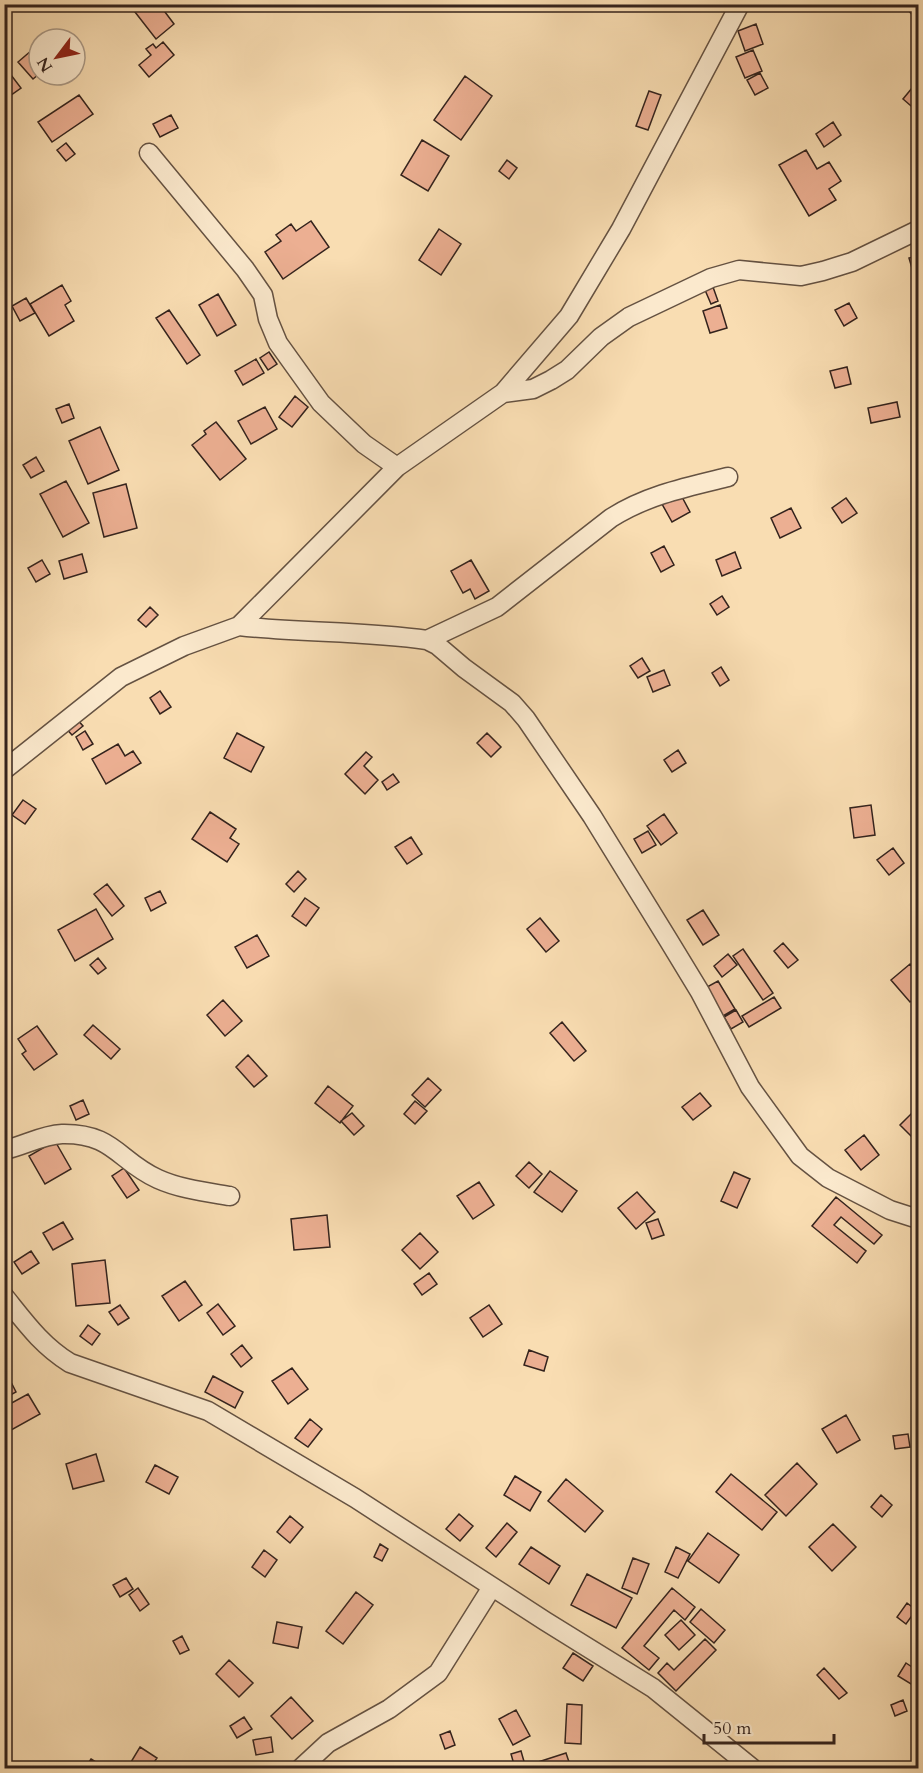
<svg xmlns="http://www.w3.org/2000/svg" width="923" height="1773" font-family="Cardo,serif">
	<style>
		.building { fill: #ecaf92; stroke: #34231d; stroke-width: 1.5 }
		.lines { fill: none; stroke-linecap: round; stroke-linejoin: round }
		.minor-casing { stroke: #655242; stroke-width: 21 }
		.minor { stroke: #fbe9cd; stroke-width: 18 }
	</style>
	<rect width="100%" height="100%" fill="#f9ddb2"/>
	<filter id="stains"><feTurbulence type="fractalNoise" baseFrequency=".00333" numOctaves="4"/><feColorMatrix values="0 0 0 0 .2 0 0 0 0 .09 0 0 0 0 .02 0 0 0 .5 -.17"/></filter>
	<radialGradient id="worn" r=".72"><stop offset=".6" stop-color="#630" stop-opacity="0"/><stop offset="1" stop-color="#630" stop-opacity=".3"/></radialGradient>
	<path class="building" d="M144,4h15l15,20 -18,15 -21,-27z
		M756,24l7,20 -18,7 -7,-20z
		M163,42l11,13 -25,22 -10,-12 12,-10 -5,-6 7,-5 3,4z
		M32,50l7,8v16l-6,5 -15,-17z
		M753,50l9,21 -17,7 -9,-21z
		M8,71l13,17 -17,12v-26z
		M760,73l8,15 -13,7 -8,-15z
		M465,76l27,20 -31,44 -27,-20z
		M917,82l1,27 -1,2 -14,-12z
		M649,91l12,4 -13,35 -12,-4z
		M79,95l14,19 -41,28 -14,-20z
		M171,115l7,13 -18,9 -7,-13z
		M833,122l8,13 -17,12 -8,-13z
		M422,140l27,16 -21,35 -27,-16z
		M66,143l9,11 -9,7 -9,-11z
		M806,150l11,19 12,-7 12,19 -12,8 7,11 -27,16 -30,-51z
		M507,160l10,8 -8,11 -10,-8z
		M311,221l18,26 -46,32 -18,-27 16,-11 -5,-6 15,-11 5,7z
		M439,229l22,15 -20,31 -22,-15z
		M918,256v28l-1,1 -8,-27z
		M62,285l9,16 -6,4 9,16 -25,15 -19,-32z
		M713,287l5,14 -7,3 -6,-14z
		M218,294l18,31 -19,11 -18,-31z
		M26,298l9,15 -15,8 -8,-15z
		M849,303l8,15 -13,8 -9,-16z
		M720,305l7,23 -17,5 -7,-22z
		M169,310l31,45 -13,9 -31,-46z
		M269,352l8,12 -9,6 -8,-12z
		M256,359l8,14 -21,12 -8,-14z
		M847,367l4,17 -16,4 -5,-17z
		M295,396l13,11 -16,20 -13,-10z
		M897,402l3,15 -29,6 -3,-15z
		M69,404l5,14 -12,5 -6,-14z
		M265,407l12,22 -26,15 -13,-23z
		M216,422l30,37 -26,21 -28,-35 14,-11 -2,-3z
		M100,427l19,43 -31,14 -19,-43z
		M36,457l8,14 -13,7 -8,-13z
		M66,481l23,42 -26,14 -23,-43z
		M126,484l11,44 -33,9 -11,-44z
		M681,495l9,17 -18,10 -10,-18z
		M846,498l11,15 -15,10 -10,-15z
		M791,508l10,20 -21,10 -9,-20z
		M664,546l10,19 -13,7 -10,-19z
		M735,552l6,16 -19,8 -6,-16z
		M82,554l5,18 -23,7 -5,-18z
		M42,560l8,14 -14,8 -8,-14z
		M471,560l18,31 -14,8 -5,-10 -7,4 -12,-22z
		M722,596l7,11 -12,8 -7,-11z
		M150,607l8,8 -12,12 -8,-7z
		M642,658l8,13 -12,7 -8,-12z
		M721,667l8,13 -9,6 -8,-13z
		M664,670l6,15 -17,7 -6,-15z
		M160,691l11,16 -11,7 -10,-16z
		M75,717l8,9 -11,9 -8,-9z
		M85,731l8,13 -10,6 -7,-13z
		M237,733l27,14 -13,25 -27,-14z
		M487,733l14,14 -10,10 -14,-14z
		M118,744l7,12 8,-5 8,12 -35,21 -14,-25z
		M678,750l8,13 -14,9 -8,-12z
		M366,752l6,5 -8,9 14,14 -13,14 -20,-20z
		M393,774l6,8 -12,8 -5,-8z
		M23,800l13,9 -11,15 -13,-9z
		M871,805l4,30 -21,3 -4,-30z
		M210,812l26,17 -6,9 9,6 -12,18 -35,-23z
		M664,814l13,19 -16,12 -14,-19z
		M648,831l8,14 -14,8 -8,-14z
		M411,837l11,17 -15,10 -12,-17z
		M893,848l11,15 -15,12 -12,-15z
		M298,871l8,8 -12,13 -8,-8z
		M107,884l17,22 -12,10 -18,-22z
		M160,891l6,12 -15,8 -6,-13z
		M305,898l14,10 -13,18 -14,-10z
		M96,909l17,30 -38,22 -17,-31z
		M703,910l16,25 -16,10 -16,-25z
		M540,918l19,23 -13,11 -19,-23z
		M257,935l12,21 -22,12 -12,-21z
		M783,943l15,17 -10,8 -14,-17z
		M743,949l30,44 -10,7 -30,-44z
		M728,954l9,11 -15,12 -8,-11z
		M98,958l8,10 -8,6 -8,-9z
		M910,964l8,10v21l-8,7 -19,-22z
		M718,981l17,28 -12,7 -16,-29z
		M774,997l7,11 -32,19 -7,-11z
		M223,1000l19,21 -17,15 -18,-21z
		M736,1010l7,12 -12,7 -7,-12z
		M562,1022l24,29 -12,10 -24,-28z
		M93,1025l27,24 -9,10 -27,-24z
		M37,1026l20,28 -23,16 -12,-16 4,-3 -8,-12z
		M248,1055l19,21 -13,11 -18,-20z
		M428,1078l13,12 -16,17 -13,-12z
		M328,1086l25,20 -13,17 -25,-20z
		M700,1093l11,13 -18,14 -11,-13z
		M83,1100l6,14 -13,6 -6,-14z
		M415,1101l12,10 -12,13 -11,-10z
		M914,1111l4,5v13l-7,7 -11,-11z
		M352,1113l12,13 -10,9 -13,-14z
		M864,1135l15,20 -18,15 -16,-20z
		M55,1141l16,28 -26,15 -16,-28z
		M529,1162l13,12 -13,14 -13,-12z
		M124,1168l15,22 -12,8 -15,-22z
		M550,1171l27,20 -15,21 -28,-20z
		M734,1172l16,7 -13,29 -16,-7z
		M479,1182l15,23 -21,14 -16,-23z
		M637,1192l18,20 -19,17 -18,-21z
		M836,1197l46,38 -8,9 -33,-27 -7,8 32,26 -9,12 -45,-37z
		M327,1215l3,32 -36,3 -3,-31z
		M658,1219l6,16 -12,4 -6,-16z
		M63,1222l10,17 -20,11 -10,-17z
		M420,1233l18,19 -18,17 -18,-19z
		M31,1251l8,12 -17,11 -8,-12z
		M105,1260l5,43 -34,3 -4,-42z
		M429,1273l8,11 -15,11 -8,-11z
		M185,1281l17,24 -23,16 -17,-25z
		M218,1304l17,22 -12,9 -16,-22z
		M120,1305l9,13 -11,7 -9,-13z
		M489,1305l13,19 -19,13 -13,-19z
		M88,1325l12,9 -8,11 -12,-9z
		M242,1345l10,13 -11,9 -10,-13z
		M529,1350l19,7 -4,14 -20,-6z
		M292,1368l16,21 -20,15 -16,-23z
		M213,1376l30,16 -8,16 -30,-16z
		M12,1384l4,8 -11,6 -1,-10z
		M28,1394l12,20 -36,20v-34l4,5z
		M846,1415l14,25 -23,13 -15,-24z
		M310,1419l12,10 -14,18 -13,-9z
		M908,1434l2,13 -15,2 -2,-13z
		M96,1454l8,27 -31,8 -7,-25z
		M797,1463l20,21 -31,32 -21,-21z
		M155,1465l23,12 -9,17 -23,-12z
		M731,1474l46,38 -15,18 -46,-38z
		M515,1476l26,16 -11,19 -26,-16z
		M566,1479l37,32 -18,21 -37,-31z
		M881,1495l11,10 -10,12 -11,-10z
		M459,1514l14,12 -13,15 -14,-12z
		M290,1516l13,11 -13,16 -13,-11z
		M507,1523l10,9 -21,25 -10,-9z
		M833,1524l23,23 -24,24 -23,-24z
		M708,1533l31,22 -20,28 -31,-22z
		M380,1544l8,5 -6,12 -8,-4z
		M531,1547l29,19 -11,18 -30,-20z
		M676,1547l14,7 -12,24 -13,-6z
		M264,1550l13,10 -12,17 -13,-10z
		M633,1558l16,6 -12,30 -15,-6z
		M587,1574l45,24 -16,30 -45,-23z
		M126,1578l7,11 -13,8 -7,-12z
		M138,1588l11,16 -9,7 -11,-16z
		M672,1588l23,19 -10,13 -11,-10 -30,36 15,12 -10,12 -27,-22z
		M356,1592l17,13 -30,39 -17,-13z
		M907,1603l9,7 -10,14 -9,-7z
		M701,1609l24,21 -11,13 -24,-21z
		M681,1620l14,15 -16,15 -14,-15z
		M277,1622l25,5 -4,21 -25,-5z
		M182,1636l7,14 -9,4 -7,-13z
		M705,1639l11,11 -40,41 -18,-18 9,-10 7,7z
		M573,1653l20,13 -10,15 -20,-13z
		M229,1660l24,23 -14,14 -23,-23z
		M906,1663l12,8 -7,13 -13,-8z
		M824,1668l23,25 -8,6 -22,-24z
		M291,1697l22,24 -21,18 -21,-23z
		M903,1700l4,11 -12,5 -4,-11z
		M567,1704l15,1 -1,39 -16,-1z
		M516,1710l14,26 -17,9 -14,-26z
		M244,1717l8,12 -15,9 -7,-12z
		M450,1731l5,14 -10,4 -5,-14z
		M271,1737l2,15 -17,3 -3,-15z
		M140,1747l17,11 -7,10h-20l-2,-1z
		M521,1751l4,14 -10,3 -4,-14z
		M566,1753l5,15h-37l-2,-4z
		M91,1759l11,7 -2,2h-15z"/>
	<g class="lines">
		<defs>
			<path id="minor" d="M916,4l2,3
				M149,153l96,116 18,26 5,24 10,24 43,60 43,41 33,23
				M503,393l30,-4 18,-9 16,-10 34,-33 28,-20 82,-39 28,-8 62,6 22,-5 29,-9 66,-32
				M239,626c62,7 126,5 188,14l10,5 27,23 48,35 14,16 66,97 77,125 31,51 50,95 50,69 28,22 62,32 28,9
				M427,640l70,-33 114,-89c36,-23 76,-31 117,-41
				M4,770l117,-93 63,-31 55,-20 158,-159 106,-74 66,-77 52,-87 119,-225
				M4,1150c20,-4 37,-15 58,-16 52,-1 56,27 96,45 22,10 48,13 72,17
				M4,1296c21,26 37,49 66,67l138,48 147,87 190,123 108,67 99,80
				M301,1768l27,-25 61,-34 49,-36 54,-86"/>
		</defs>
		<use href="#minor" class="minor-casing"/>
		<use href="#minor" class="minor"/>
	</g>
	<rect width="923" height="1773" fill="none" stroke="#f9ddb2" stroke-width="24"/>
	<rect x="6" y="6" width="911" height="1761" fill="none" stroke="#34231d" stroke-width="3"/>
	<rect x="12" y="12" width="899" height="1749" fill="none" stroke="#34231d" stroke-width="1.5"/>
	<g transform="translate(57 57) rotate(238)"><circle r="28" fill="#fbe9cd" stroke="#ab9a87" stroke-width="1.5"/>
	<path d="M0-4.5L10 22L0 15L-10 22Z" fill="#8f2418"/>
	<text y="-9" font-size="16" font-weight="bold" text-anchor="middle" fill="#34231d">N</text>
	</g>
	<path d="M704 1734v9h130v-9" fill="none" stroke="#34231d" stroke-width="3"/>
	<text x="713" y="1734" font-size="18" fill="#34231d" stroke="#fbe9cd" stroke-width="4.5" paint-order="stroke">50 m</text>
	<rect width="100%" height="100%" filter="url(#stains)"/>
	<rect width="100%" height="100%" fill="url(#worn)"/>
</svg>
